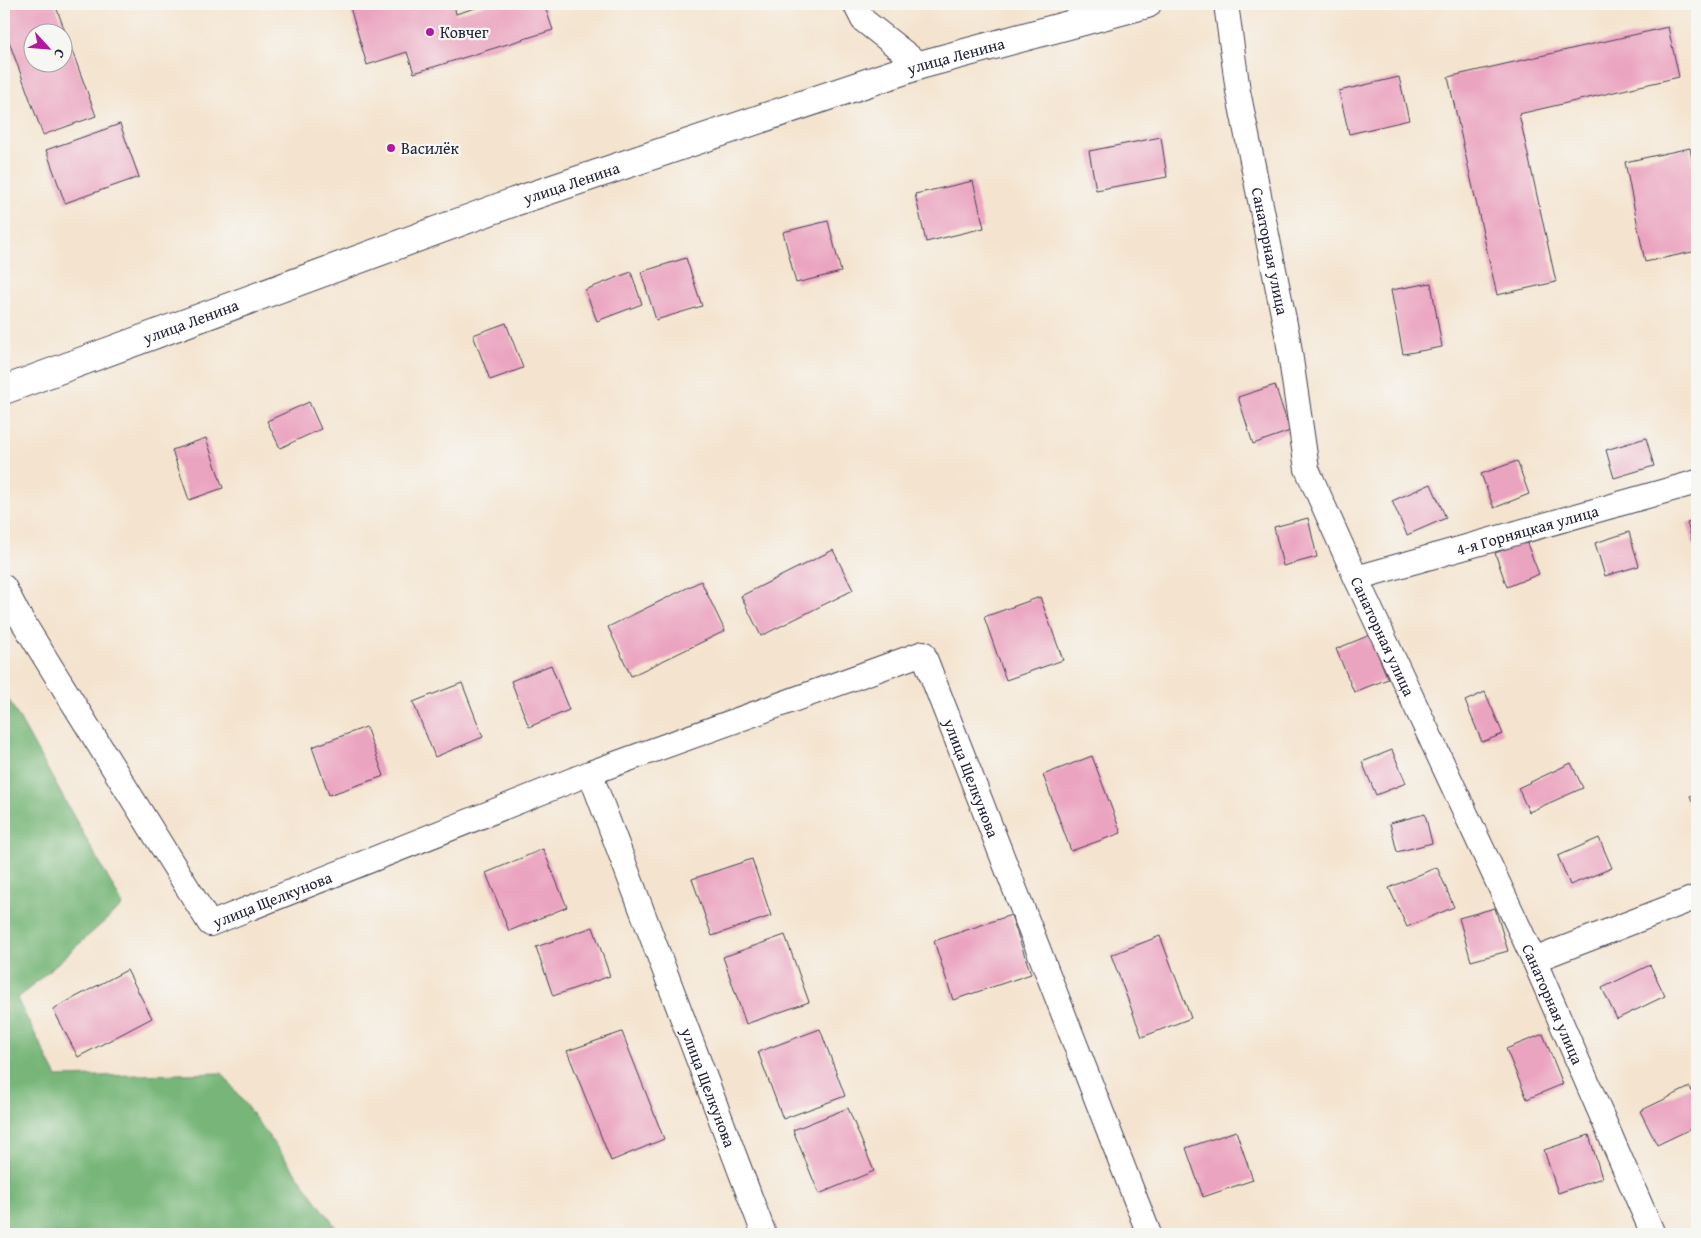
<svg xmlns="http://www.w3.org/2000/svg" width="1701" height="1238" font-family="'Gentium Book Plus',serif">
	<style>
		.forest { fill: #77b678; stroke: #4c6c5a }
		.building { fill: #eba4c0; fill-rule: evenodd }
		.lines { fill: none; stroke-linecap: round; stroke-linejoin: round }
		.lane-casing { stroke: #423f51; stroke-width: 15 }
		.street-casing { stroke: #423f51; stroke-width: 26 }
		.secondary-casing { stroke: #423f51; stroke-width: 30 }
		.lane { stroke: #fff; stroke-width: 12 }
		.street { stroke: #fff; stroke-width: 24 }
		.secondary { stroke: #fff; stroke-width: 28 }
		.poi-dot { fill: #b5179e; stroke: #f6f6f2; stroke-width: 2 }
		.labels { text-anchor: middle; dominant-baseline: central; stroke-width: 4.5; stroke-linejoin: round; paint-order: stroke }
		.poi-label { font-size: 16px; fill: #22223b; stroke: #f6f6f2; text-anchor: start }
		.street-label { font-size: 16px; fill: #22223b; stroke: #f6f6f2 }
	</style>
	<rect width="100%" height="100%" fill="#f6f6f2"/>
	<filter id="ink" filterUnits="userSpaceOnUse"><feTurbulence type="fractalNoise" baseFrequency=".02" numOctaves="2"/><feDisplacementMap in="SourceGraphic" scale="10" xChannelSelector="R" yChannelSelector="G"/><feConvolveMatrix kernelMatrix="1 2 1 2 8 2 1 2 1" color-interpolation-filters="sRGB"/></filter>
	<filter id="wash" filterUnits="userSpaceOnUse"><feTurbulence type="fractalNoise" baseFrequency=".0096" numOctaves="4" result="noise"/><feDisplacementMap in="SourceGraphic" scale="20" xChannelSelector="R" yChannelSelector="G"/><feGaussianBlur stdDeviation="1.12" result="paint"/><feColorMatrix in="noise" values="0 0 0 0 0 0 0 0 0 0 0 0 0 0 0 0 0 1.4 0 .05"/><feComposite in="paint" operator="in"/></filter>
	<g filter="url(#wash)">
		<rect width="100%" height="100%" fill="#f4e4cf"/>
		<path class="forest" d="M4,691l119,214 -106,94 40,78 165,-4 119,161h-337z"/>
		<g id="blocks">
			<path class="building" d="M4,4h51l41,112 -53,19 -39,-107zM32,32h30v30h-30z
				M349,4h105l2,10 32,-10h56l9,26 -139,43 -7,-21 -40,13z
				M1668,27l11,50 -160,37 37,168 -59,13 -49,-218z
				M1399,77l10,43 -60,14 -10,-43z
				M120,124l19,53 -74,26 -19,-53z
				M1161,137l6,40 -71,13 -7,-39z
				M1690,148l7,39v64l-52,11 -20,-100z
				M973,181l11,47 -58,14 -11,-48z
				M828,221l13,51 -45,11 -13,-51z
				M686,258l16,48 -46,14 -15,-48z
				M631,272l11,32 -45,17 -12,-31z
				M1431,283l11,64 -39,7 -12,-64z
				M506,323l17,45 -33,12 -17,-45z
				M1275,385l15,46 -37,13 -15,-47z
				M309,402l12,27 -41,19 -13,-27z
				M206,438l17,50 -34,12 -17,-50z
				M1646,438l8,28 -40,12 -8,-28z
				M1517,461l12,33 -35,14 -13,-34z
				M1431,484l15,34 -39,17 -15,-34z
				M1308,518l9,39 -34,9 -9,-39z
				M1697,520v37l-10,-34z
				M1629,532l10,34 -34,10 -10,-33z
				M1526,541l13,33 -32,13 -12,-34z
				M833,550l20,40 -92,46 -20,-40z
				M701,581l24,50 -94,45 -23,-49z
				M1040,597l23,63 -57,20 -22,-63z
				M1370,635l18,44 -34,13 -18,-43z
				M551,665l18,45 -40,17 -18,-46z
				M462,683l21,54 -48,20 -22,-55z
				M1485,692l18,42 -21,8 -17,-41z
				M366,727l18,49 -55,19 -17,-48z
				M1392,750l14,33 -30,12 -14,-33z
				M1092,756l29,77 -50,18 -28,-76z
				M1571,763l12,25 -54,24 -11,-24z
				M1697,792v19l-7,-15z
				M1425,814l7,29 -35,9 -7,-29z
				M1599,838l13,30 -42,17 -12,-29z
				M543,849l24,58 -58,24 -23,-58z
				M752,859l19,57 -59,20 -20,-57z
				M1437,867l17,40 -47,20 -18,-39z
				M1495,908l13,43 -37,10 -12,-43z
				M1011,915l20,59 -78,26 -19,-59z
				M593,927l17,49 -57,20 -17,-49z
				M785,935l24,67 -63,22 -23,-67z
				M1160,936l31,82 -49,19 -31,-82z
				M1650,965l15,31 -48,23 -15,-31z
				M127,970l25,48 -74,39 -25,-48z
				M820,1029l25,67 -62,23 -25,-67z
				M622,1032l42,107 -53,22 -44,-110z
				M1543,1034l20,50 -36,15 -21,-50z
				M1690,1087l7,15v24l-40,19 -17,-34z
				M848,1108l26,63 -55,23 -26,-64z
				M1236,1131l17,49 -50,17 -17,-49z
				M1589,1135l13,43 -44,15 -14,-43z"/>
		</g>
	</g>
	<g filter="url(#ink)">
		<use href="#blocks" fill-opacity="0" stroke="#423f51" stroke-width="1"/>
		<g class="lines">
			<defs>
				<path id="lane" d="M4,622l14,-8"/>
				<g id="street">
					<path d="M855,4l8,16 57,45"/>
					<path id="s1" d="M1226,4l12,87 50,248 19,130 49,109 178,382 119,274"/>
					<path id="s2" d="M1356,578l341,-96"/>
					<path id="s3" d="M4,587l14,27 192,310 380,-151 333,-120 226,581"/>
					<path id="s4" d="M590,773l174,461"/>
					<path d="M1534,960l163,-63"/>
				</g>
				<g id="secondary">
					<path id="s5" d="M4,390l510,-188 406,-137 227,-61"/>
				</g>
			</defs>
			<use href="#lane" class="lane-casing"/>
			<use href="#street" class="street-casing"/>
			<use href="#secondary" class="secondary-casing"/>
			<use href="#lane" class="lane"/>
			<use href="#street" class="street"/>
			<use href="#secondary" class="secondary"/>
		</g>
	</g>
	<g class="poi-dot">
		<circle cx="430" cy="32" r="5"/>
		<circle cx="391" cy="148" r="5"/>
	</g>
	<g class="labels">
		<g class="poi-label">
			<text x="440" y="32">Ковчег</text>
			<text x="401" y="148">Василёк</text>
		</g>
		<g class="street-label">
			<text stroke="none"><textPath href="#s5" startOffset="1009">улица Ленина</textPath></text>
			<text stroke="none"><textPath href="#s5" startOffset="604">улица Ленина</textPath></text>
			<text stroke="none"><textPath href="#s1" startOffset="251">Санаторная улица</textPath></text>
			<text stroke="none"><textPath href="#s5" startOffset="199">улица Ленина</textPath></text>
			<text stroke="none"><textPath href="#s2" startOffset="178">4-я Горняцкая улица</textPath></text>
			<text stroke="none"><textPath href="#s1" startOffset="656">Санаторная улица</textPath></text>
			<text stroke="none"><textPath href="#s3" startOffset="1292">улица Щелкунова</textPath></text>
			<text stroke="none"><textPath href="#s3" startOffset="462">улица Щелкунова</textPath></text>
			<text stroke="none"><textPath href="#s1" startOffset="1061">Санаторная улица</textPath></text>
			<text stroke="none"><textPath href="#s4" startOffset="336">улица Щелкунова</textPath></text>
		</g>
	</g>
	<rect width="1701" height="1238" fill="none" stroke="#f6f6f2" stroke-width="20"/>
	<g transform="translate(48 48) rotate(116)"><circle r="24" fill="#f6f6f2" stroke="#a1a1a9"/>
	<path d="M0-4L9 19L0 12L-9 19Z" fill="#b5179e"/>
	<text y="-8" font-size="14" font-weight="bold" text-anchor="middle" fill="#22223b">С</text>
	</g>
</svg>
